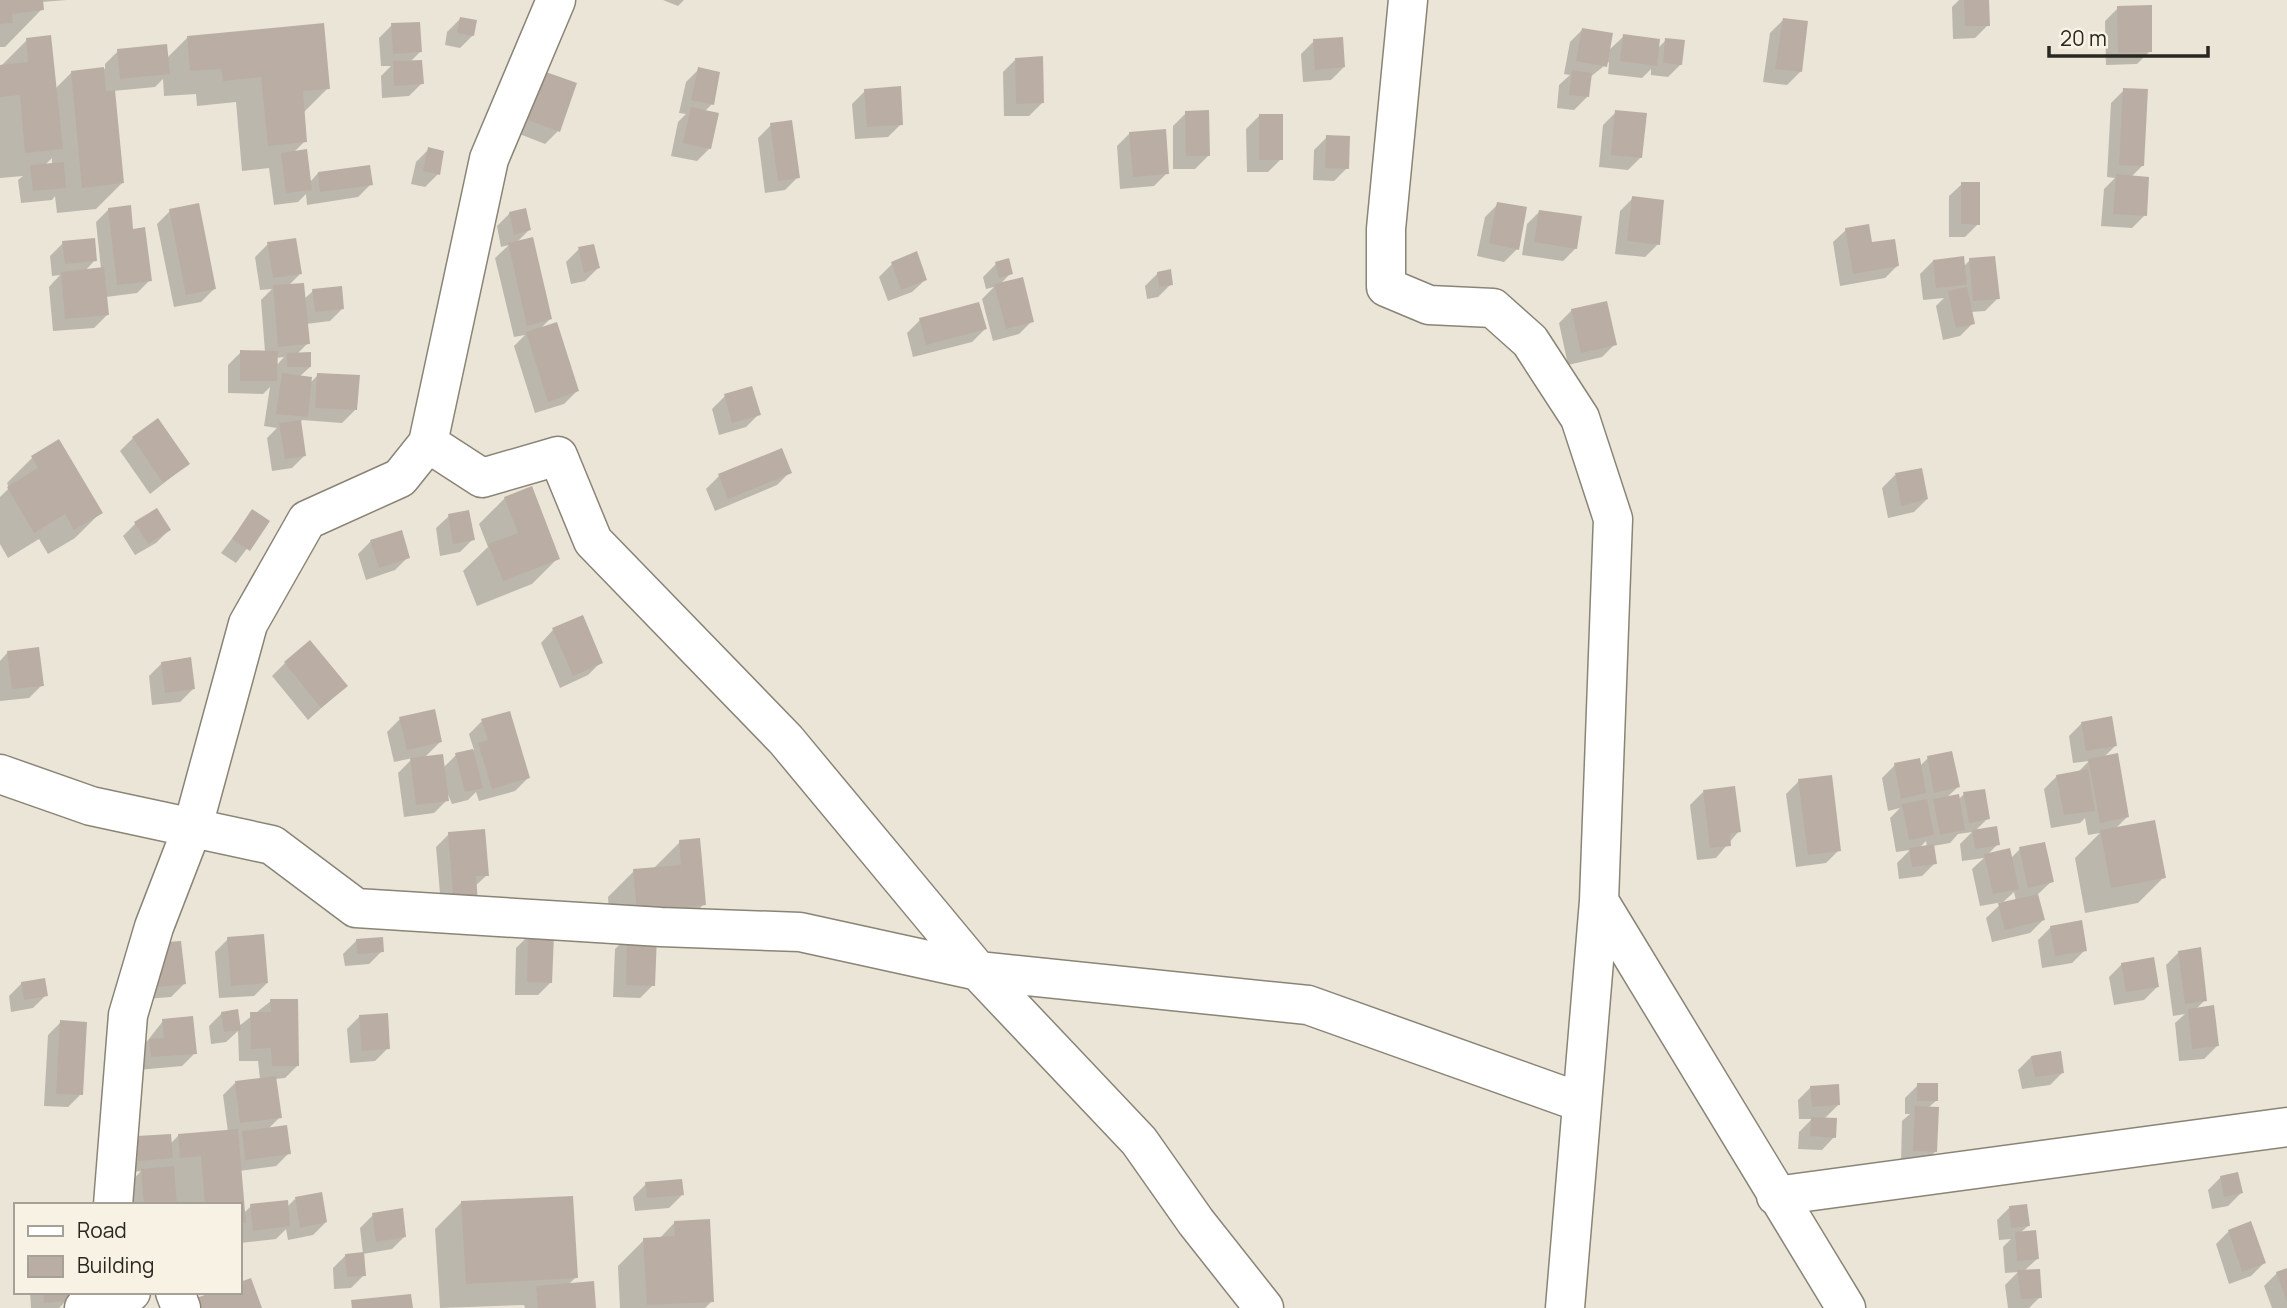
<svg xmlns="http://www.w3.org/2000/svg" width="2287" height="1308" font-family="Manrope,sans-serif">
	<style>
		.shadow { fill: #0003; fill-rule: evenodd }
		.building { fill: #baaea4 }
		.lines { fill: none; stroke-linecap: round; stroke-linejoin: round }
		.minor-casing { stroke: #8a8477; stroke-width: 41 }
		.minor { stroke: #fff; stroke-width: 38 }
	</style>
	<rect width="100%" height="100%" fill="#ebe5d7"/>
	<path class="shadow" d="M0,0h67l-26,2 1,7 -37,38h-5z
		M663,0h21l-6,6z
		M1959,0h28l1,25 -13,13 -22,1 -1,-32z
		M2118,8l32,43 -13,13 -31,1 -1,-44z
		M460,19l13,16 -13,13 -15,-3 2,-13z
		M1783,20l17,52 -13,13 -24,-3 7,-49z
		M392,25l29,26 -11,11 12,21 -13,13 -27,2 -1,-22 10,-10h-10l-2,-28z
		M1583,29l25,22 16,-15 33,13 9,-9 15,24 -13,13 -17,-2v-6l-9,9 -34,-4 1,-12 -20,16 -2,19 -13,13 -17,-2 2,-23 11,-10 -6,-1 6,-32z
		M187,38l141,50 -25,25 2,28 -12,12 17,29 8,-9 53,11 -13,13 -51,8 -1,-11 -8,8 -24,3 -5,-37 -27,3 -6,-69 -39,4 -1,-12 -32,2 -1,-17 -8,8 -42,4 9,92 -26,26 -39,4 -2,-17 -3,4 -31,3 -3,-23 5,-4 -23,2v-111l27,-27 28,49 17,-17 33,-3v-5l13,-13 49,7zM52,158v7l-8,1z
		M1314,41l30,26 -13,13 -28,2 -2,-28z
		M1016,59l26,44 -13,13h-25l-1,-44z
		M699,69l13,35 -8,8 6,36 -13,13 -26,-5 7,-34 8,-8 -7,-1 7,-31z
		M546,74l12,57 -13,13 -28,-11z
		M2124,90l19,75 -12,12 14,38 -13,13 -31,-2 3,-37 11,-11 -8,-1 4,-74z
		M865,91l36,33 -13,13 -33,2 -3,-35z
		M1616,112l25,45 -13,13 -29,-3 4,-42z
		M1186,113l22,43 -13,13h-22v-43z
		M1259,116l22,43 -13,13h-21l-1,-43z
		M771,125l27,52 -13,13 -20,3 -7,-55z
		M1130,133l37,40 -13,13 -34,3 -3,-43z
		M1327,137l20,31 -13,13 -21,-1 1,-30z
		M429,149l9,25 -13,13 -14,-3 5,-22z
		M1962,184l16,40 -13,13h-16v-41z
		M1633,198l25,46 -13,13 -30,-3 5,-43z
		M1498,204l19,45 -13,13 -27,-6 8,-39z
		M109,209l22,22 19,49 -13,13 -31,4 1,18 -13,13 -41,3 -4,-44 11,-12 -8,1 -2,-20 13,-13 32,17 -10,11 16,-2 -5,-47z
		M170,211l44,78 -13,13 -27,5 -17,-83z
		M1540,211l36,37 -13,13 -41,-6 5,-31z
		M510,213l19,17 -13,13 34,76 -10,10 37,62 -13,13 -29,9 -21,-67 11,-11 -11,2 -19,-79 14,-13 -8,2 -4,-21z
		M1846,230l25,14 27,21 -13,13 -45,8 -7,-44z
		M268,244l32,30 -12,12 16,13 9,-8 30,17 -13,13 -24,3 2,19 -11,11 13,13 -11,10 11,6 8,-8 37,35 -13,13 -40,-3 -2,3 5,32 -13,13 -20,3 -5,-33 10,-10 -13,-2 6,-39 -7,7 -35,-1v-28l13,-13h24l-4,-52 11,-11 -12,1 -5,-33zM284,357l-8,9v-8z
		M579,249l19,19 -13,13 -14,3 -5,-22z
		M916,254l9,26 -13,12 -24,9 -9,-24 13,-13z
		M1970,260l28,38 -13,13 -14,1 2,11 -13,13 -17,4 -7,-34 8,-8 -21,2 -3,-26 13,-13 31,5z
		M996,264l15,9 -12,12 33,36 -13,13 -26,7 -11,-42 12,-12 -8,2 -3,-12z
		M1158,273l13,11 -13,13 -11,2 -2,-13z
		M1572,310l43,34 -13,13 -34,8 -9,-42z
		M920,320l65,9 -13,13 -59,15 -6,-24z
		M725,396l34,18 -13,13 -27,8 -7,-26z
		M133,438l55,26 -38,30 -30,-43z
		M33,457l68,55 -26,26 -27,16 -9,-15 -31,19 -8,-14v-47l9,-9 -2,-5z
		M790,472l-13,13 -62,26 -9,-22 13,-13z
		M1895,475l32,24 -13,13 -26,6 -6,-30z
		M505,498l53,60 -26,26 -55,22 -14,-35 25,-24 -9,-23z
		M253,511l14,11 -31,41 -15,-10z
		M449,516l24,23 -13,13 -20,4 -4,-28z
		M136,523l33,7 -13,13 -21,12 -12,-19z
		M371,541l37,16 -13,13 -29,10 -8,-26z
		M553,630l48,32 -13,13 -28,13 -19,-45z
		M8,652l34,33 -13,13 -29,3v-40z
		M162,663l31,26 -13,13 -28,3 -3,-29z
		M285,663l61,23 -38,34 -36,-44z
		M400,719l40,23 -16,16 19,10 13,-13 18,-5 -5,-16 13,-13 46,57 -13,13 -36,10 -3,-9 -8,8 -16,4 -7,-17 2,13 -13,13 -30,4 -6,-44 15,-15 -19,4 -7,-30z
		M2082,723l33,23 -12,12 24,59 -12,12 49,48 -26,26 -53,10 -10,-55 25,-25 -12,2 -3,-17 -5,5 -29,5 -7,-39 13,-13 21,-4 11,-11 -16,2 -4,-27z
		M1928,758l30,29 -12,11 12,2 6,-6 24,24 -13,13 23,13 -11,11 24,3 9,-9 32,32 -15,14 6,25 -13,13 -38,9 -6,-24 17,-16 -23,4 -8,-37 12,-11 -22,3 -2,-17 12,-12 -14,2 -8,9 -17,3 2,17 -13,13 -23,3 -2,-16 13,-13 -14,2 -6,-34 10,-10 -12,3 -6,-33 13,-13 25,1zM1926,841l1,6 -8,1zM2014,892l2,9 -15,3z
		M1799,781l40,69 -13,13 -30,4 -10,-73z
		M1703,792l36,39 -23,27 -19,2 -7,-55z
		M449,834l38,41 -45,42 -6,-70z
		M680,842l24,62 -26,26 -40,4 15,51 -13,13 -27,-1 2,-48 14,-14 -18,2 -3,-40 26,-26 20,-3z
		M2051,927l34,23 -13,13 -30,5 -4,-28z
		M529,935l22,47 -13,13h-23l1,-47z
		M228,939l39,44 -13,13 -35,2 -4,-46z
		M356,941l26,10 -13,13 -24,2 -2,-12z
		M2179,952l26,48 -9,9 21,37 -13,13 -25,2 -4,-38 10,-9 -12,2 -7,-51z
		M142,958l42,26 -13,13 -26,2z
		M2122,964l35,23 -13,13 -30,5 -5,-28z
		M22,983l24,12 -13,13 -22,4 -2,-16z
		M271,1001l27,64 -13,13 -10,1 5,38 -12,12 21,24 -13,13 -37,5 4,43 8,-8 36,1 8,-8 31,23 -13,13 -25,5 -2,-11 -10,10 -36,4v-38h-109l-2,-21 12,-13 -15,2 12,-35 32,6 9,-9 49,-3 -5,-37 13,-13 24,-3 -2,-18h-19l-1,-30 -12,11 -15,2 -2,-18 13,-13 17,13z
		M360,1016l28,32 -13,13 -25,2 -3,-34z
		M163,1021l32,32 -13,13 -44,4 -1,-16z
		M61,1022l20,72 -13,13 -24,-1 4,-71z
		M2031,1057l32,15 -13,13 -28,4 -4,-19z
		M1918,1085l19,15 -9,8 8,43 -13,13 -22,-1 1,-42 8,-7h-5v-16z
		M1811,1087l27,18 -14,14 10,18 -12,13 -24,-1 1,-17 13,-13h-13l-1,-19z
		M2221,1177l20,16 -13,13 -16,3 -4,-19z
		M646,1184l36,11 -13,13 -34,3 -2,-14z
		M461,1203l115,74 -8,8 26,23h-69l-1,-3 -84,3 -5,-79z
		M2010,1207l18,19 -8,7 17,26 -13,12 16,26 -11,11h-21l-3,-23 13,-13 -13,1 -2,-26 8,-8 -12,1 -2,-20z
		M373,1215l32,21 -13,13 -29,5 -3,-26z
		M675,1222l37,79 -7,7h-85l-2,-42 26,-26 15,-1z
		M2229,1231l35,32 -13,13 -22,8 -13,-40z
		M346,1255l18,20 -13,13 -17,1 -1,-21z
		M2287,1270v38h-15l-8,-22 13,-13z
		M30,1292h36l1,8 -8,8h-28z"/>
	<path class="building" d="M0,0h43l1,10 -32,4 1,9 -13,1z
		M1964,0h25l1,26h-25z
		M2152,5v47l-34,1 -1,-47z
		M460,17l17,3 -3,16 -17,-3z
		M1783,18l25,3 -6,51 -27,-3z
		M420,22l2,30 -29,2 -2,-31z
		M324,23l6,66 -27,2 4,51 -39,4 -7,-69 -38,4 -2,-12 -31,2 -3,-35z
		M1582,28l31,5 -6,34 -31,-6z
		M1623,34l37,5 -3,27 -37,-5z
		M51,35l12,114 -38,4 -5,-58 -20,2v-32l28,-3 -2,-24z
		M1343,37l2,30 -30,3 -2,-31z
		M1665,38l20,2 -3,25 -19,-2z
		M167,44l3,30 -50,5 -3,-30z
		M1043,56l1,47 -28,1 -1,-46z
		M422,60l2,24 -30,2 -1,-25z
		M104,67l2,24 9,-1 9,93 -42,5 -11,-117z
		M698,67l22,5 -6,33 -23,-5z
		M1572,70l20,3 -3,24 -20,-2z
		M546,72l31,11 -17,49 -32,-12z
		M901,86l2,39 -36,2 -3,-38z
		M2123,88l25,1 -4,77 -25,-1z
		M691,107l28,6 -8,36 -28,-6z
		M1209,110l1,46h-24l-1,-45z
		M1615,110l32,3 -5,45 -31,-3z
		M1259,114h24v46h-24z
		M792,120l8,58 -22,3 -8,-58z
		M1166,129l3,45 -36,3 -4,-45z
		M1326,135l24,1 -1,33 -24,-1z
		M428,147l16,4 -4,24 -17,-4z
		M307,149l5,41 -26,3 -5,-40z
		M64,162l2,26 -33,3 -3,-26z
		M370,165l3,20 -53,7 -2,-20z
		M2116,174l33,3 -2,39 -34,-2z
		M1961,182h19v43l-19,-1z
		M1632,196l32,4 -4,45 -33,-4z
		M1497,202l30,5 -8,43 -30,-7z
		M199,203l17,86 -30,6 -17,-86z
		M131,205l2,24 12,-2 7,54 -35,4 -9,-77z
		M526,208l5,22 -17,5 -5,-23z
		M1539,210l43,6 -5,33 -43,-7z
		M1869,224l3,18 23,-3 4,27 -46,8 -8,-46z
		M533,237l19,82 -25,7 -19,-83z
		M95,238l2,23 -32,3 -3,-23z
		M296,238l6,36 -29,4 -6,-36z
		M594,244l6,24 -16,5 -6,-26z
		M917,251l10,29 -26,10 -10,-28z
		M1964,256l3,29 -31,3 -3,-28z
		M1995,256l5,43 -27,2 -4,-43z
		M1009,258l4,16 -14,4 -4,-16z
		M104,267l5,48 -44,4 -4,-47z
		M1171,269l2,16 -14,2 -2,-15z
		M1023,277l11,45 -28,7 -12,-45z
		M304,283l6,61 -32,3 -5,-62z
		M342,286l2,23 -29,3 -3,-23z
		M1967,287l8,37 -19,4 -8,-37z
		M1607,301l10,44 -36,8 -10,-44z
		M979,302l8,27 -61,16 -7,-27z
		M557,322l22,69 -31,11 -22,-70z
		M240,350l38,1 -1,30h-37z
		M311,352v15h-24v-14z
		M282,373l30,4 -4,40 -32,-3z
		M317,373l43,2 -3,35 -42,-2z
		M752,386l9,29 -29,8 -8,-29z
		M158,418l32,46 -27,19 -31,-46z
		M301,420l5,36 -21,3 -6,-36z
		M59,439l44,74 -29,17 -9,-16 -31,19 -27,-46 31,-19 -7,-12z
		M782,448l10,25 -64,26 -10,-25z
		M1922,468l6,31 -27,7 -6,-33z
		M532,486l28,73 -57,22 -15,-37 30,-11 -14,-36z
		M157,508l14,22 -23,14 -14,-22z
		M252,509l18,12 -20,30 -18,-12z
		M469,510l6,30 -22,4 -5,-30z
		M402,530l8,28 -31,10 -9,-28z
		M583,615l20,48 -30,13 -21,-48z
		M310,640l38,46 -27,22 -37,-46z
		M39,647l5,39 -32,3 -5,-38z
		M191,657l4,32 -30,4 -4,-31z
		M435,709l7,33 -35,8 -8,-33z
		M510,711l20,67 -38,11 -14,-46 10,-3 -7,-21z
		M2112,716l5,30 -31,5 -5,-29z
		M473,749l10,39 -18,4 -10,-39z
		M1952,751l8,36 -26,6 -7,-37z
		M2118,753l11,64 -29,6 -12,-64z
		M443,754l6,47 -33,4 -6,-47z
		M1920,758l6,35 -25,6 -7,-36z
		M2088,769l7,42 -31,4 -8,-40z
		M1832,775l9,76 -33,4 -10,-76z
		M1735,786l6,46 -11,2 1,12 -21,2 -7,-58z
		M1985,789l5,30 -21,4 -6,-31z
		M1959,794l6,36 -25,5 -7,-36z
		M1927,799l7,36 -25,5 -7,-36z
		M2155,820l11,58 -55,10 -11,-58z
		M1997,826l3,19 -25,4 -3,-19z
		M485,829l4,47h-13l2,27 -24,2 -6,-73z
		M700,838l6,67 -69,7 -4,-43 48,-4 -2,-25z
		M2045,842l9,40 -26,6 -9,-41z
		M1934,844l3,20 -25,3 -3,-19z
		M2010,848l9,41 -26,5 -9,-40z
		M2038,894l7,26 -40,10 -7,-27z
		M2082,920l5,31 -32,5 -5,-30z
		M528,933l26,1 -2,49 -25,-1z
		M264,934l4,49 -37,3 -4,-49z
		M627,934l30,2 -2,50 -29,-1z
		M383,937l1,15 -27,2 -1,-15z
		M181,941l5,43 -28,3 -4,-44z
		M2201,947l6,54 -22,3 -7,-53z
		M2154,957l5,30 -33,5 -5,-29z
		M45,978l3,18 -24,4 -3,-18z
		M270,999h28l1,67h-27l-1,-18 -20,1 -1,-37h21z
		M2214,1005l5,41 -27,3 -4,-40z
		M238,1009l3,21 -17,2 -3,-20z
		M388,1013l2,36 -28,2 -3,-36z
		M193,1016l4,38 -46,3 -2,-18 15,-1 -2,-19z
		M60,1020l27,2 -4,73 -27,-1z
		M2061,1051l3,22 -29,4 -4,-21z
		M276,1076l6,42 -42,5 -5,-42z
		M1917,1083h21v18h-21z
		M1839,1084l1,21 -28,2 -2,-21z
		M1915,1106l24,1 -2,45 -24,-1z
		M1811,1117l26,1 -1,20 -26,-2z
		M287,1125l4,29 -46,6 -3,-29z
		M238,1129l8,94 -6,1v-19h-35l-4,-49 -21,2 -2,-24z
		M171,1134l2,24 -35,3 -1,-25z
		M174,1166l3,39h-33l-3,-36z
		M2238,1172l5,21 -19,4 -4,-21z
		M682,1179l2,16 -37,3 -2,-16z
		M322,1192l5,30 -27,6 -5,-31z
		M573,1196l5,82 -112,6 -5,-83z
		M288,1200l2,26 -37,5 -3,-27z
		M2027,1204l3,22 -19,2 -2,-22z
		M403,1208l3,29 -30,5 -4,-29z
		M710,1219l4,83 -67,3 -4,-67 32,-2 -1,-15z
		M2251,1221l15,42 -24,9 -14,-42z
		M2036,1230l3,29 -22,2 -2,-29z
		M364,1252l2,24 -19,1 -2,-23z
		M2287,1268v34l-11,-30z
		M2040,1269l2,29 -21,1 -4,-29z
		M251,1278l11,30h-69l-2,-8 22,-8h27v-10z
		M594,1281l2,27h-58l-2,-22z
		M43,1292h25l1,9 -25,2z
		M411,1294l2,14h-61l-1,-8z"/>
	<g class="lines">
		<defs>
			<path id="minor" d="M1408,0l-22,229v58l43,18 64,3 37,33 50,77 33,101 -14,382 -34,407
				M428,443l54,35 76,-22 35,85 193,199 192,231 161,170 57,81 68,86
				M0,774l91,32 181,39 84,63 305,19 139,5 178,39 330,34 272,97
				M1599,901l247,407
				M1776,1196l511,-69
				M113,1205l15,-190 26,-88 39,-101 55,-202 59,-104 93,-42 28,-35 61,-284 67,-159
				M175,1292l6,16
				M84,1308l47,-16"/>
		</defs>
		<use href="#minor" class="minor-casing"/>
		<use href="#minor" class="minor"/>
	</g>
	<rect x="14" y="1203" width="228" height="91" fill="#f8f2e4" stroke="#a5a196" stroke-width="2"/>
	<rect x="28" y="1226" width="35" height="10" fill="#ffffff" stroke="#a5a196" stroke-width="2"/>
	<text x="77" y="1238" font-size="21" fill="#292721">Road</text>
	<rect x="28" y="1256" width="35" height="21" fill="#baaea4" stroke="#a5a196" stroke-width="2"/>
	<text x="77" y="1273" font-size="21" fill="#292721">Building</text>
	<path d="M2049 46v10h159v-10" fill="none" stroke="#292721" stroke-width="3.5"/>
	<text x="2060" y="46" font-size="21" fill="#292721" stroke="#f8f2e4" stroke-width="5" paint-order="stroke">20 m</text>
</svg>
